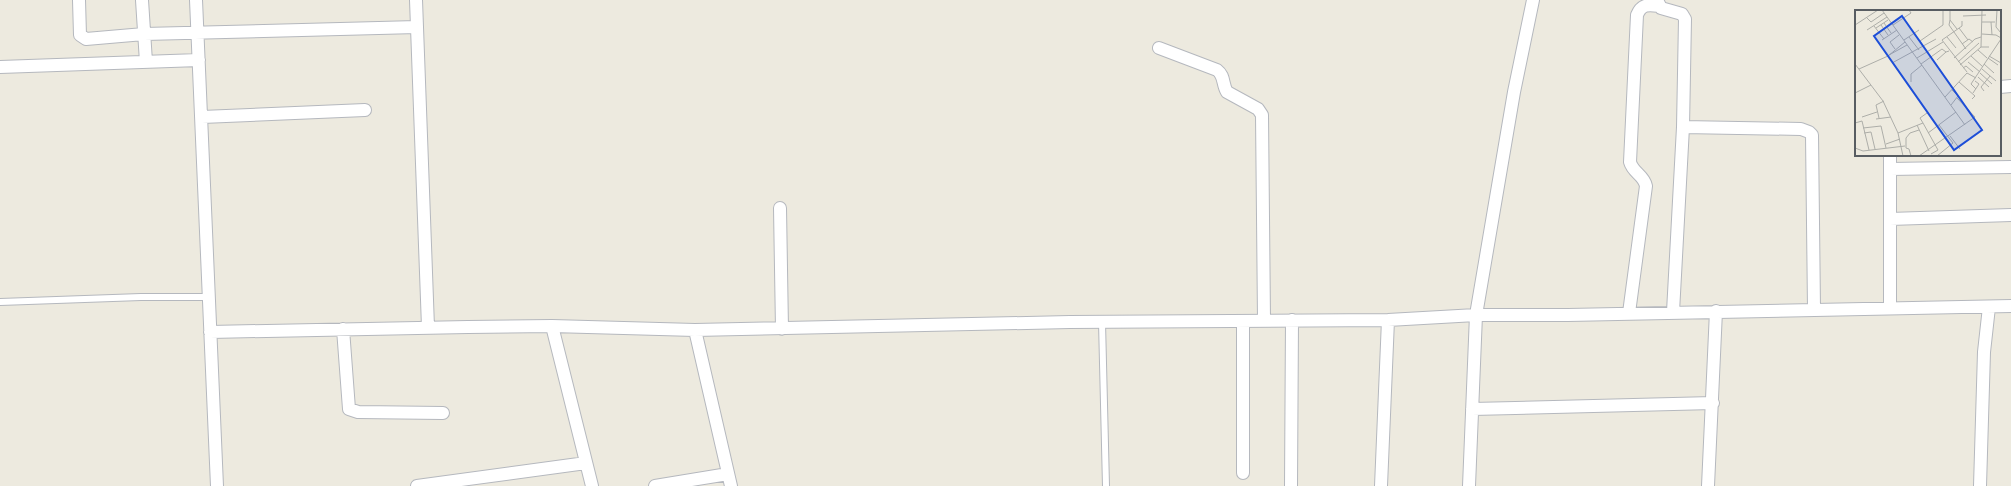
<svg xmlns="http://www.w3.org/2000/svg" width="2011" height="486" font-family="'Noto Sans',sans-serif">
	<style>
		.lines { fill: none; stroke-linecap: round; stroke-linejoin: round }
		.service-casing { stroke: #b5b8be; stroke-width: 8 }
		.minor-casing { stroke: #b5b8be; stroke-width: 14 }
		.service { stroke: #fff; stroke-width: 6 }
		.minor { stroke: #fff; stroke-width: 12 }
		.inset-road { fill: none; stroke: #adaea9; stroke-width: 1 }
		.view { fill: #1d4ed8; fill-opacity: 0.15; stroke: #1d4ed8; stroke-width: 2 }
		.inset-edge { fill: none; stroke: #585d62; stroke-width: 2 }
	</style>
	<rect width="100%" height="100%" fill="#edeadf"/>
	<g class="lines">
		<defs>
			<path id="service" d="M0,302l141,-5h68
				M1102,322l4,164"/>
			<path id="minor" d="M79,0l1,35 6,4 58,-5 273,-7
				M142,0l4,62
				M196,0l21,486
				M416,0l12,327
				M1657,0l4,8 21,6 3,5 -2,108 -10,185
				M1159,48l58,22c8,6 5,14 10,22l31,17 4,6 2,205
				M0,67l199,-7
				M2000,87l11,-1
				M202,117l163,-7
				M1683,127l118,2 8,3 3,3 2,174
				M1890,169l121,-2
				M780,208l2,121
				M1890,219l121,-4
				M1890,308v-153
				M1629,313l17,-127c-2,-11 -13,-13 -16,-24l7,-147c5,-12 12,-10 23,-9
				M1243,321v152
				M552,326l40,160
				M343,329l6,80 9,3 85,1
				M695,330l36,156
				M210,332l258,-5 84,-1 143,4 375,-8 318,-2 88,-5h92l443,-9
				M1472,409l241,-6
				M417,486l169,-23
				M655,486l73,-12
				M1291,486l1,-166
				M1381,486l7,-166
				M1469,486l7,-171 38,-223 19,-92
				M1708,486l8,-175
				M1980,486l4,-134 5,-45"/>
		</defs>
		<use href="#service" class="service-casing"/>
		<use href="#minor" class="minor-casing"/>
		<use href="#service" class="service"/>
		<use href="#minor" class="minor"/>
	</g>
	<g transform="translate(1855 10)">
		<rect width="146" height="146" fill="#edeadf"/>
		<path class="inset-road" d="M27,0l83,115M95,0v10l7,9M142,0l-1,17 5,6M108,6l23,-1M12,8l4,4 13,-9M95,10l-1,5 17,24M107,11v5l-20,14 25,32M127,12h13M136,12l1,13M29,13l7,10M0,15l23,-15M26,15l7,10M38,15l18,-12 -2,-3M19,16l10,13M21,18l12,-8M104,18l9,12M12,20l20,-13M59,24l10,13M127,24l14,1 5,3M54,27l10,13M92,27l9,11M27,30l15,-10M49,30l15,-10M65,31l23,-16v-15M107,34l7,-5 4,3M126,37l1,-37M40,39l-5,-7 9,-7M123,40l9,8M34,45l18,-10M116,46l12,11M134,46l12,7M62,48l26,-16M99,48l21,-19 6,-2M133,48l10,7M82,50l9,-8M103,52l21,-19M113,52l12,10M37,53l44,-24M0,54l28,37 15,32 5,23M66,54l21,-15 4,3 3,-1M129,54l10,9M105,55l21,-18h8M108,58l3,-2 7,6M4,59l29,-13 17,-14M127,59l14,12M125,63l12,11M123,67l11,10M56,72v-8l11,-9M104,72l16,14 -3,3M121,79l-5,-5 30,-45M129,81l-3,-4 9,-11M0,83l16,-8M118,83l6,-9 -4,-3M90,87l22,-24 9,5M96,95l7,-9 -6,-6M7,107l15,-5M24,108l-3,-13 8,-4M21,109l15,-2M0,113l7,-2 7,29M68,113l-3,-5 7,-5M62,115l12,26M8,118l18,-2 5,22M9,123l7,-1 4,17M43,123l25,-10 15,27 -7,4M73,123l28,-21M95,126l10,13M31,134l14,-5M0,138l8,3 42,-5M56,146l-2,-7 -3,-1v-10l4,-5 9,-3M64,146l56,-39 -18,-19M82,146l16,-13 -14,-18"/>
		<path class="view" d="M47,6l80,114 -28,20 -80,-114z"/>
		<rect width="146" height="146" class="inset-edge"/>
	</g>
</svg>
